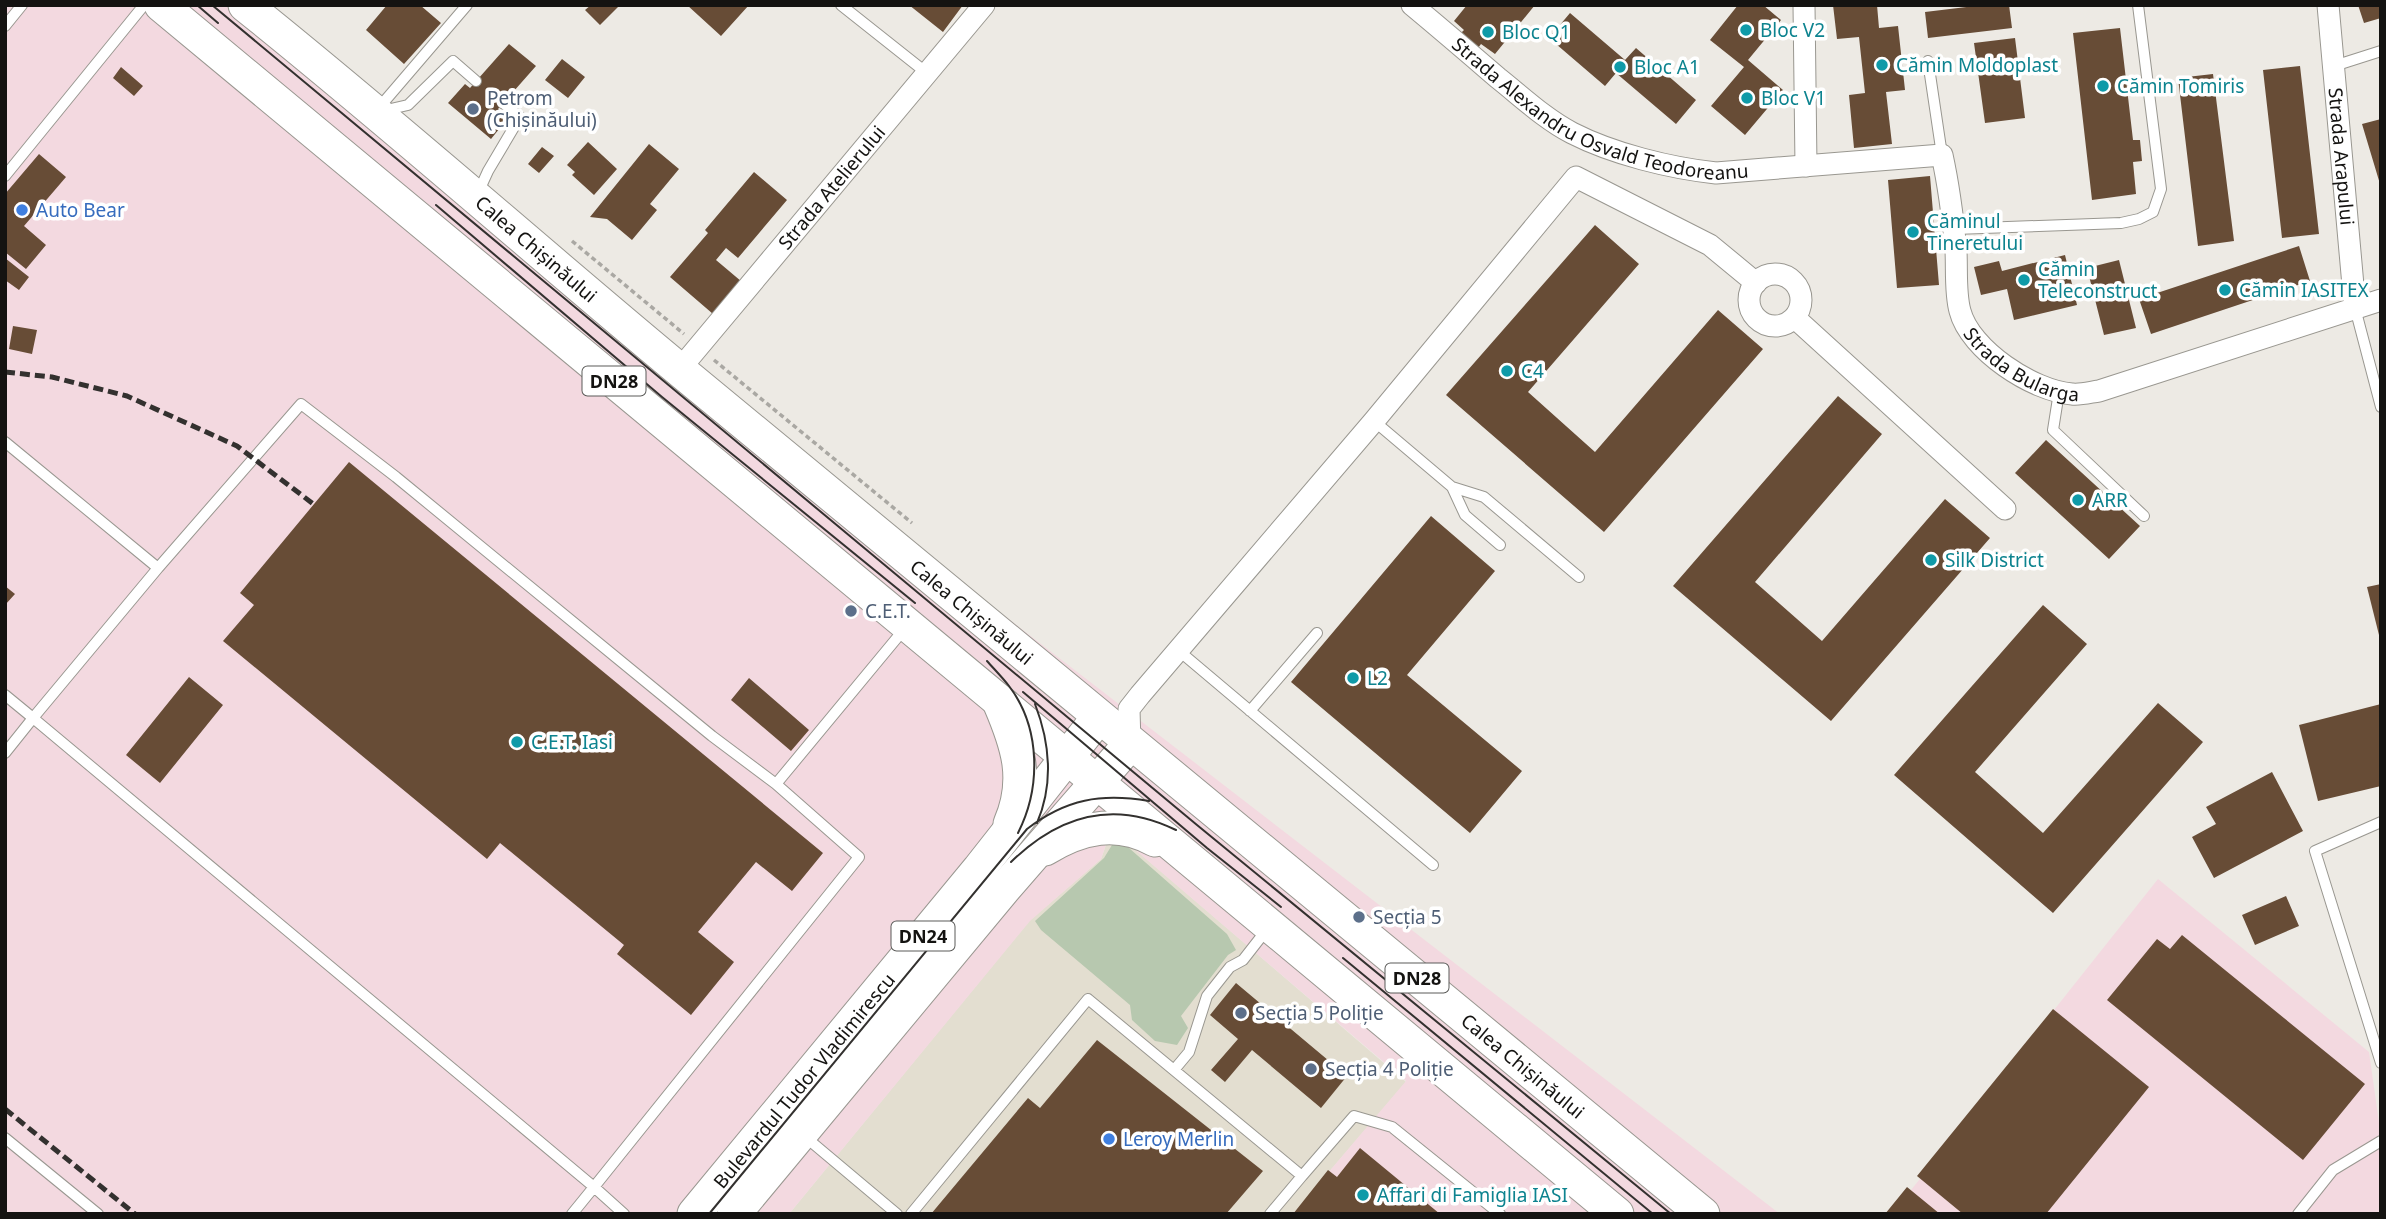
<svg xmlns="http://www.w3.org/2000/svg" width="2386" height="1219" font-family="'Noto Sans',sans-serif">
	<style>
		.built { fill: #e3ded0 }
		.industrial { fill: #f3d9e0 }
		.green { fill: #b7c8af }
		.building { fill: #674c36 }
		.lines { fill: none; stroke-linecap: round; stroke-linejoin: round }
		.service-casing { stroke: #999790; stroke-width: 12 }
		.minor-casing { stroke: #999790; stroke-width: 23 }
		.primary-casing { stroke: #999790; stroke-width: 35 }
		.path { stroke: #aaa8a3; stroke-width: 3.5; stroke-dasharray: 5 3.5; stroke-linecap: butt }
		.service { stroke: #fff; stroke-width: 10 }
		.minor { stroke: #fff; stroke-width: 21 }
		.primary { stroke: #fff; stroke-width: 33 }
		.tram { stroke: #33312f; stroke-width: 2 }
		.rail { stroke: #33312f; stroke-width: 5; stroke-dasharray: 10 5; stroke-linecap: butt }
		.culture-dot { fill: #0f9aa8; stroke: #fff; stroke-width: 2.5 }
		.service-dot { fill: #5c6f8a; stroke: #fff; stroke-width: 2.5 }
		.shop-dot { fill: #3f7fe0; stroke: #fff; stroke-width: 2.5 }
		.labels { text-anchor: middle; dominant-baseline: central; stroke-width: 7; stroke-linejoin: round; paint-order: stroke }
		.shield { fill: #fff; stroke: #5a5a58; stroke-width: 2 }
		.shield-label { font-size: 18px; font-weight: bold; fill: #141311 }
		.culture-label { font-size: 19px; fill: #0d838f; stroke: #fff; text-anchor: start }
		.service-label { font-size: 19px; fill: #4e5e75; stroke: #fff; text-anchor: start }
		.street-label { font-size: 19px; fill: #141311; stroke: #fff }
		.shop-label { font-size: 19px; fill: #366cbe; stroke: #fff; text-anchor: start }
	</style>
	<rect width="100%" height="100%" fill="#edeae4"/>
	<path class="built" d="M1121,837l285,245 -113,132h-504l241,-294 71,-61 6,-17z"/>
	<path class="industrial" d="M5,5h265l430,376 1080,833h-487l113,-133 -286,-244 -13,5 -6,17 -71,62 -241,293h-784z
		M2158,879l211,173 12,85v76l-489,1z"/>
	<path class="green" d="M1121,841l106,93 9,16 -8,5 -47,61 7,12 -11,17 -22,-4 -23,-21 -2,-15 -89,-75 -6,-9 69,-63 8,-13z"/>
	<path class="building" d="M387,5h33l21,18 -37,41 -38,-34z
		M591,5h29l-20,20 -15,-15z
		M687,5h62l-28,31z
		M909,5h54l-20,27z
		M1467,5h68l-40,49 -14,-10 -3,4 -18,-14 4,-4 -10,-9z
		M1738,5h25l18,15 -33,40 35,30 -38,45 -34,-29 33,-39 -34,-27z
		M1833,5h44l2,23 19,-2 7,64 -19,2 6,52 -38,4 -5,-53 16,-2 -6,-56 -22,2z
		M1983,5h26l3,23 -84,10 -3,-26z
		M2358,5h23v13l-17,5z
		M1570,13l55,47 11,-12 60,52 -20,24 -60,-51 -11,13 -56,-48z
		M2120,28l13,112h7l2,21 -9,1 3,32 -44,6 -19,-167z
		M2015,38l10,80 -40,5 -11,-80z
		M509,44l27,22 -38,43 10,9 -17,21 -43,-36 17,-19 5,4z
		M562,59l23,18 -17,21 -23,-18z
		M2300,66l19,168 -37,4 -19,-168z
		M121,67l22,19 -9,10 -21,-18z
		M2213,74l21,167 -36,5 -20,-168z
		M2381,119v65h-1l-18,-60z
		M588,142l29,27 -23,26 -22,-20 3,-3 -8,-7z
		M649,144l30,25 -29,35 7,6 -25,30 -25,-21 -17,-2z
		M542,147l12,9 -15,17 -11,-9z
		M39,154l27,23 -42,49 22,19 -20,24 -21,-17v-58z
		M754,172l33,28 -49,58 -12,-10 -10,12 32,27 -28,33 -50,-43 38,-44 -3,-3z
		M1930,176l9,109 -42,3 -9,-108z
		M1595,225l44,39 -111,128 67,60 123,-142 45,39 -159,183 -158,-137z
		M2299,246l11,35 -159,53 -12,-35z
		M2065,255l12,50 -63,15 -7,-31 -26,6 -7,-28 25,-6 3,10z
		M5,258l24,19 -10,13 -14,-10z
		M2119,260l17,68 -32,7 -17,-67z
		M13,326l24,4 -5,24 -23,-5z
		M1838,396l44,38 -127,148 67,59 123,-142 45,39 -159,183 -158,-135z
		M2046,440l94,86 -31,33 -94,-86z
		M349,462l474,391 -31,38 -36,-29 -58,70 36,30 -43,53 -74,-61 7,-9 -124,-102 -13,16 -264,-218 31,-36 -14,-12z
		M1431,516l64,55 -88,104 115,96 -52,62 -179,-151z
		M2381,584v55h-1l-13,-52z
		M5,586l10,8 -10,11z
		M2043,605l44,39 -112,128 68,61 115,-130 45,39 -150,171 -159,-138z
		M189,677l34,28 -63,78 -34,-28z
		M749,678l60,52 -18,21 -60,-51z
		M2381,704v82l-63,15 -19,-76z
		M2272,772l31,59 -89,47 -22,-41 24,-13 -10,-17z
		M2286,896l13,30 -44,19 -13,-30z
		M2182,935l183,149 -62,76 -196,-160 50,-61 13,10z
		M1236,983l111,93 -26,32 -69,-58 -27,32 -14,-12 27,-31 -28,-24z
		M2053,1009l96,78 -103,127h-83l-46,-38z
		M1097,1040l166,131 -37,43h-295l97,-116 12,10z
		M1360,1148l80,66h-147l35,-44 9,7z
		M1907,1187l33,27h-55z"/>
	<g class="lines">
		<defs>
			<path id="service" d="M841,5l87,69
				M5,26l17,-21
				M1928,61l14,94
				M2334,66l47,-15
				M377,110l90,-105
				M382,111l26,-6 45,-44 23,20
				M5,176l139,-171
				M478,193l10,-22 32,-54 -17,-14
				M1954,229l167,-6 18,-4 14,-7 8,-23 -23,-184
				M2355,308l26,99
				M2059,392l-6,38 91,86
				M1374,421l78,66 13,28 35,30
				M5,442l153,126
				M1452,487l32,10 95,80
				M1178,650l255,215
				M5,695l28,23 -28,35
				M1250,711l67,-78
				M776,784l130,-157
				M2381,822l-66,29 66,212
				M1174,1070l15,-18 18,-56 23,-29 13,-7 25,-32
				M803,1135l94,79
				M5,1138l93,76
				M572,1214l22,-27 265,-330 -83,-73 -64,-48 -316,-259 -95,-73 -143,164 -125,150 561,469 30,27
				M911,1214l177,-215 214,177 52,-60 38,11 108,87
				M1270,1214l32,-38
				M2298,1214l35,-44 48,-29"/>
			<g id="minor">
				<path id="s1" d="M1412,5c29,24 58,49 86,73 24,19 47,41 74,55 41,21 98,35 144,40l226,-18c7,32 11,64 14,96 1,19 -1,42 4,60 10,39 73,80 112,83 9,1 19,-2 27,-3l282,-91"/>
				<path d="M1804,5l2,161"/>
				<path id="s2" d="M2328,5l27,303"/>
				<circle cx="1775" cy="300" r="26"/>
				<path d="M1795,318l210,191"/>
				<path id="s3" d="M679,370l305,-365"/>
				<path d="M1130,744l-1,-35 11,-14 234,-274 202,-244 134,68 46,38"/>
			</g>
			<g id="primary">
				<path d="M161,5l1456,1209"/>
				<path id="s4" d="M245,5c149,119 291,246 437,367 339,282 680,562 1021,842"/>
				<path d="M1000,704c18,42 29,76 10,120"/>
				<path d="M1045,849c36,-22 72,-30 110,-9"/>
				<path id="s5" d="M694,1214l285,-345 119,-151"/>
				<path d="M734,1214l270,-325 126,-145"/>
			</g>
		</defs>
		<use href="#service" class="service-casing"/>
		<use href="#minor" class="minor-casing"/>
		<use href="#primary" class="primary-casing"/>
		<path class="path" d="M572,241l112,93
			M714,360l198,163"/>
		<use href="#service" class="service"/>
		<use href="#minor" class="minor"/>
		<use href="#primary" class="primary"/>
		<path class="tram" d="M197,5l21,18
			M212,5l985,820 474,389
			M436,205l226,192 253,206
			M987,661c7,8 15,16 22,25 32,42 32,102 9,147
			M1023,692l184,156 74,59
			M1035,704c15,39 19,79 2,119
			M1011,862c48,-47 102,-63 165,-32
			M1343,958l310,256
			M709,1214l318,-385c39,-30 74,-36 122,-28"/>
		<path class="rail" d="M5,372l47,5 75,19 110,50 79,60
			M5,1109l130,105"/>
	</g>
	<g class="culture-dot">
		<circle cx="1746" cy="30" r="7"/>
		<circle cx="1488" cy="32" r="7"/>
		<circle cx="1882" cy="65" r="7"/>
		<circle cx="1620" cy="67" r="7"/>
		<circle cx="2103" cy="86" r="7"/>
		<circle cx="1747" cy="98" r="7"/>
		<circle cx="1913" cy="232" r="7"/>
		<circle cx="2024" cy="280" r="7"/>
		<circle cx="2225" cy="290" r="7"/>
		<circle cx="1507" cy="371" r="7"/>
		<circle cx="2078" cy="500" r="7"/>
		<circle cx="1931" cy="560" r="7"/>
		<circle cx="1353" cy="678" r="7"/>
		<circle cx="517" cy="742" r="7"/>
		<circle cx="1363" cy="1195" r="7"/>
	</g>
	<g class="service-dot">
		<circle cx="473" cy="109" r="7"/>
		<circle cx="851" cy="611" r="7"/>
		<circle cx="1359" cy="917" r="7"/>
		<circle cx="1241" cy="1013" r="7"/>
		<circle cx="1311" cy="1069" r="7"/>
	</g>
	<g class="shop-dot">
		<circle cx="22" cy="210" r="7"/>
		<circle cx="1109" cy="1139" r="7"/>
	</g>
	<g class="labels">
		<g class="shield">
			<rect x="582.5" y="366.5" width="63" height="29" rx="5"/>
			<rect x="891.5" y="921.5" width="63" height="29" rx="5"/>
			<rect x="1385.5" y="963.5" width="63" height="29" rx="5"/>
		</g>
		<g class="shield-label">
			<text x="614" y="381">DN28</text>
			<text x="923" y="936">DN24</text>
			<text x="1417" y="978">DN28</text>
		</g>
		<g class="culture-label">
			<text x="1760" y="30">Bloc V2</text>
			<text x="1502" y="32">Bloc Q1</text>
			<text x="1896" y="65">Cămin Moldoplast</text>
			<text x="1634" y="67">Bloc A1</text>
			<text x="2117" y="86">Cămin Tomiris</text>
			<text x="1761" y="98">Bloc V1</text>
			<text x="1927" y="221">Căminul<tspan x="1927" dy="22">Tineretului</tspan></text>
			<text x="2038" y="269">Cămin<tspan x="2038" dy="22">Teleconstruct</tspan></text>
			<text x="2239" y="290">Cămin IASITEX</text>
			<text x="1521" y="371">C4</text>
			<text x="2092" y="500">ARR</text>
			<text x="1945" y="560">Silk District</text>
			<text x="1367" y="678">L2</text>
			<text x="531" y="742">C.E.T. Iasi</text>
			<text x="1377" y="1195">Affari di Famiglia IASI</text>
		</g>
		<g class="service-label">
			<text x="487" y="98">Petrom<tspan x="487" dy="22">(Chișinăului)</tspan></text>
			<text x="865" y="611">C.E.T.</text>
			<text x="1373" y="917">Secția 5</text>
			<text x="1255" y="1013">Secția 5 Poliție</text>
			<text x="1325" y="1069">Secția 4 Poliție</text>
		</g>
		<g class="street-label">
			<text stroke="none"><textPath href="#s1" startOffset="222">Strada Alexandru Osvald Teodoreanu</textPath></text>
			<text stroke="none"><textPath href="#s2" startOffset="152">Strada Arapului</textPath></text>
			<text stroke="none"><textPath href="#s3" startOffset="238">Strada Atelierului</textPath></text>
			<text stroke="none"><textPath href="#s4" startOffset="380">Calea Chișinăului</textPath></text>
			<text stroke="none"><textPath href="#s1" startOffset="826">Strada Bularga</textPath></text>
			<text stroke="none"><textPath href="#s4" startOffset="947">Calea Chișinăului</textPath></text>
			<text stroke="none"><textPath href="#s4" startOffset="1661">Calea Chișinăului</textPath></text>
			<text stroke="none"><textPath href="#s5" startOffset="173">Bulevardul Tudor Vladimirescu</textPath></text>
		</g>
		<g class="shop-label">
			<text x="36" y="210">Auto Bear</text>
			<text x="1123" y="1139">Leroy Merlin</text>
		</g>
	</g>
	<rect width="2386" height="1219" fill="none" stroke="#141311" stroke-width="14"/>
</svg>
